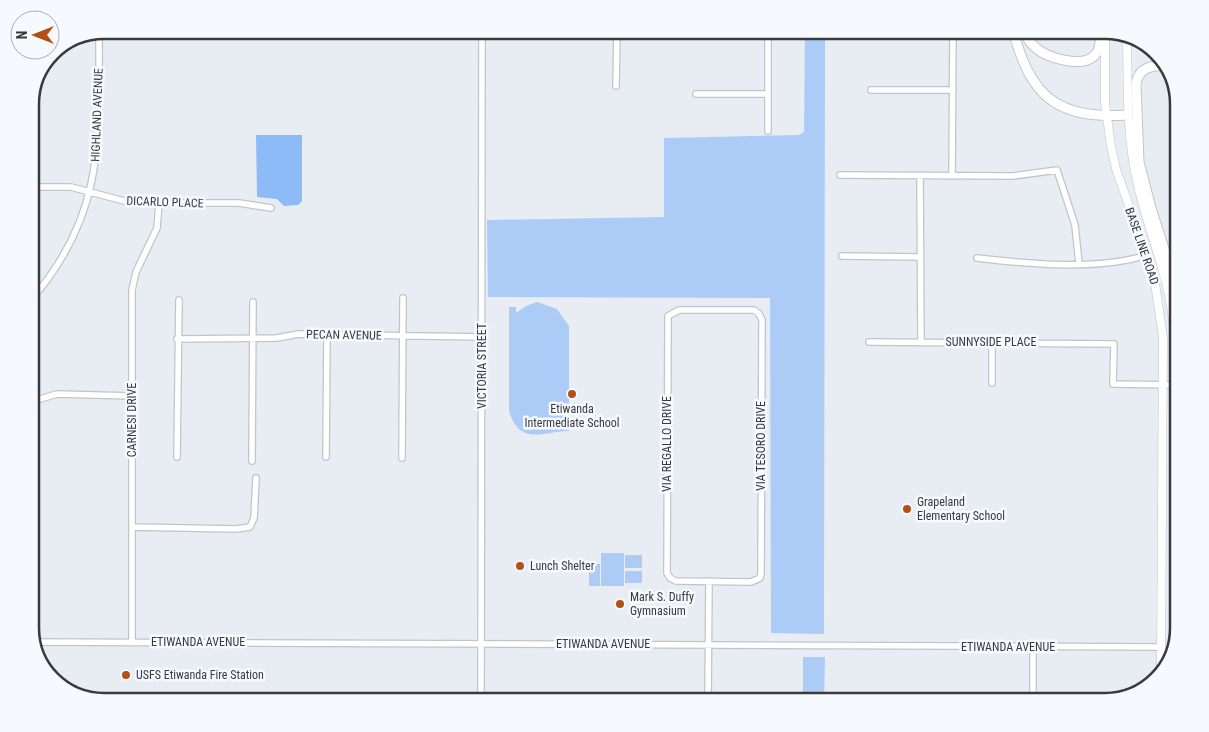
<svg xmlns="http://www.w3.org/2000/svg" width="1209" height="732" font-family="'Roboto Condensed',sans-serif">
	<style>
		.green { fill: #acccf7 }
		.water { fill: #8dbbf8 }
		.lines { fill: none; stroke-linecap: round; stroke-linejoin: round }
		.minor-casing { stroke: #c1c5cb; stroke-width: 8 }
		.major-casing { stroke: #c1c5cb; stroke-width: 9 }
		.highway-casing { stroke: #c1c5cb; stroke-width: 11 }
		.minor { stroke: #fff; stroke-width: 5.5 }
		.major { stroke: #fff; stroke-width: 8 }
		.highway { stroke: #fff; stroke-width: 9 }
		.poi-dot { fill: #b25016; stroke: #f6faff; stroke-width: 2 }
		.labels { text-anchor: middle; dominant-baseline: central; stroke-width: 5; stroke-linejoin: round; paint-order: stroke }
		.street-label { font-size: 12px; fill: #383a3c; stroke: #f6faff }
		.poi-label { font-size: 12px; fill: #383a3c; stroke: #f6faff; text-anchor: start }
		.rim { fill: none; stroke: #383a3c; stroke-width: 2.5 }
	</style>
	<rect width="100%" height="100%" fill="#e8ecf3"/>
	<path class="green" d="M805,30h20l-1,604 -53,-1 -1,-335 -282,-1 -1,-77 177,-3v-79l135,-3 5,-3z
		M537,302l20,7 12,17v105c-25,0 -49,16 -60,-20v-104h7v6l10,-7z
		M601,553h23v33h-23z
		M625,555h17v13h-17z
		M589,564h11v22h-11z
		M625,571h17v12h-17z
		M803,657h22l-1,45h-21z"/>
	<path class="water" d="M256,135h46v66l-4,4 -14,1 -7,-7 -20,-2z"/>
	<g class="lines">
		<defs>
			<path id="minor" d="M616,86l1,-56
				M871,90h82
				M696,94h72
				M768,131v-101
				M840,175l173,1 44,-6 18,55 4,39
				M920,175l1,167
				M952,176l1,-146
				M30,187h41l61,16h107l32,5
				M842,256l78,1
				M977,258c51,6 121,13 170,-3
				M30,301c76,-86 69,-163 69,-269
				M679,310h75l5,4 3,6 -1,253 -1,5 -9,4 -75,-1 -6,-3 -3,-5 1,-257z
				M177,339l100,-1 21,-4 184,3
				M869,342l245,2 -1,40 66,1
				M992,342v41
				M30,402l27,-8 75,2
				M177,457l2,-157
				M326,457l1,-123
				M402,458l1,-160
				M252,461l1,-159
				M132,527l104,2 14,-2 4,-9 2,-40
				M33,642l1128,5
				M132,642v-352l4,-18 21,-44 2,-25
				M1110,701v-1
				M481,702l1,-672
				M708,702l1,-121
				M1033,702v-55"/>
			<path id="major" d="M1105,30v73l6,43 5,23 38,108 9,60 -2,336
				M1127,36c1,49 -1,97 10,145 11,51 33,96 37,149l1,313"/>
			<path id="highway" d="M1013,30c17,66 44,90 114,85
				M1025,30c1,6 5,13 10,17 11,11 47,21 59,9 8,-7 5,-17 8,-26
				M1167,282l1,-21 -17,-53 -12,-46 -3,-77c2,-18 16,-20 32,-19"/>
		</defs>
		<use href="#minor" class="minor-casing"/>
		<use href="#major" class="major-casing"/>
		<use href="#highway" class="highway-casing"/>
		<use href="#minor" class="minor"/>
		<use href="#major" class="major"/>
		<use href="#highway" class="highway"/>
	</g>
	<g class="poi-dot">
		<circle cx="572" cy="394" r="5"/>
		<circle cx="907" cy="509" r="5"/>
		<circle cx="520" cy="566" r="5"/>
		<circle cx="620" cy="604" r="5"/>
		<circle cx="126" cy="675" r="5"/>
	</g>
	<g class="labels">
		<g class="street-label">
			<text transform="translate(97 115) rotate(-88)">HIGHLAND AVENUE</text>
			<text transform="translate(165 202) rotate(2)">DICARLO PLACE</text>
			<text transform="translate(1142 246) rotate(71)">BASE LINE ROAD</text>
			<text transform="translate(344 335) rotate(1)">PECAN AVENUE</text>
			<text x="991" y="342">SUNNYSIDE PLACE</text>
			<text transform="translate(482 366) rotate(-90)">VICTORIA STREET</text>
			<text transform="translate(132 420) rotate(-90)">CARNESI DRIVE</text>
			<text transform="translate(667 444) rotate(-90)">VIA REGALLO DRIVE</text>
			<text transform="translate(761 446) rotate(-90)">VIA TESORO DRIVE</text>
			<text x="198" y="642">ETIWANDA AVENUE</text>
			<text x="603" y="644">ETIWANDA AVENUE</text>
			<text x="1008" y="647">ETIWANDA AVENUE</text>
		</g>
		<g class="poi-label">
			<text x="572" y="409" text-anchor="middle">Etiwanda<tspan x="572" dy="14">Intermediate School</tspan></text>
			<text x="917" y="502">Grapeland<tspan x="917" dy="14">Elementary School</tspan></text>
			<text x="530" y="566">Lunch Shelter</text>
			<text x="630" y="597">Mark S. Duffy<tspan x="630" dy="14">Gymnasium</tspan></text>
			<text x="136" y="675">USFS Etiwanda Fire Station</text>
		</g>
	</g>
	<path d="M0 0H1209V732H0ZM104 39H1105A65 65 0 0 1 1170 104V628A65 65 0 0 1 1105 693H104A65 65 0 0 1 39 628V104A65 65 0 0 1 104 39Z" fill="#f6faff" fill-rule="evenodd"/>
	<path class="rim" d="M104 39H1105A65 65 0 0 1 1170 104V628A65 65 0 0 1 1105 693H104A65 65 0 0 1 39 628V104A65 65 0 0 1 104 39Z"/>
	<g transform="translate(35 35) rotate(270)"><circle r="24" fill="#f6faff" stroke="#aaadb1"/>
	<path d="M0-4L9 19L0 12L-9 19Z" fill="#b25016"/>
	<text y="-8" font-size="14" font-weight="bold" text-anchor="middle" fill="#383a3c">N</text>
	</g>
</svg>
